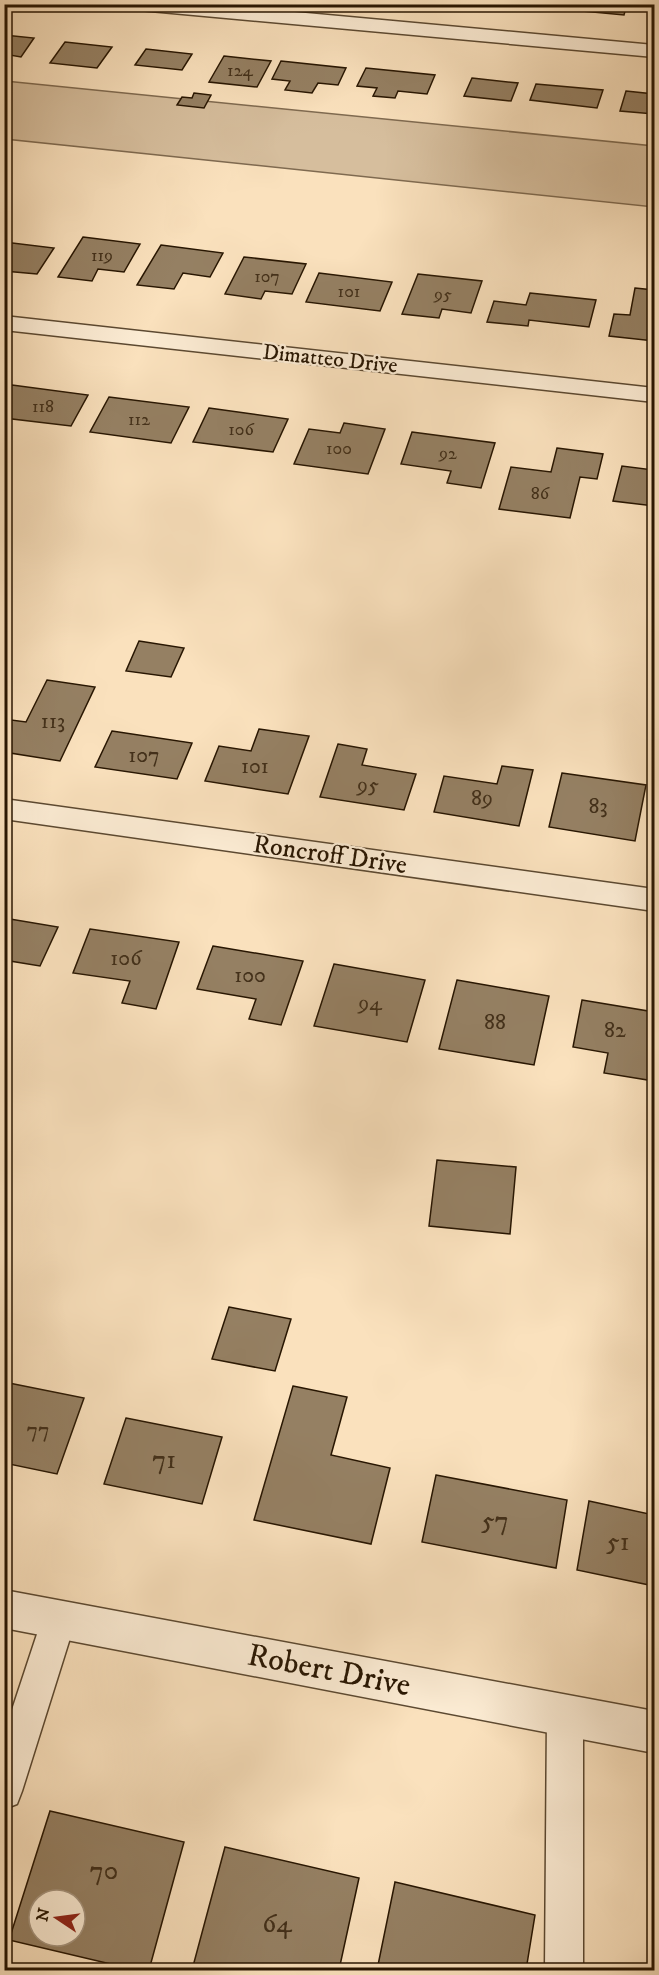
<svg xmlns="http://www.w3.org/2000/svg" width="659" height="1975" font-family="'IM FELL DW Pica',serif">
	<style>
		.green { fill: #d6be9d; stroke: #7f6a50; stroke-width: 1.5 }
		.building { fill: #958063; stroke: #281602; stroke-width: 1.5; fill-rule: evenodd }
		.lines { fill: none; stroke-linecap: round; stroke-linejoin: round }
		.lane-casing { stroke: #5c4931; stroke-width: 3 }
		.street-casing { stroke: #5c4931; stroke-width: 3 }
		.lane { fill: #fcecd4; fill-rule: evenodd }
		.street { fill: #fcecd4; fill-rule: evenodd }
		.labels { text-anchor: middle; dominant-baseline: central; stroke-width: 4.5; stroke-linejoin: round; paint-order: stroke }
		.far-number-label { font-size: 18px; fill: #43301a }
		.far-street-label { font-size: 22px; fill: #281602; stroke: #fcecd4 }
		.number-label { font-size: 22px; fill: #43301a }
		.street-label { font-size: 26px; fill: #281602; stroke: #fcecd4 }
		.near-number-label { font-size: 27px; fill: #43301a }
		.near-street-label { font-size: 32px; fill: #281602; stroke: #fcecd4 }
	</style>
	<rect width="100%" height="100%" fill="#fae1bd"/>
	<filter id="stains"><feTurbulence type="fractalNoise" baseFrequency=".00333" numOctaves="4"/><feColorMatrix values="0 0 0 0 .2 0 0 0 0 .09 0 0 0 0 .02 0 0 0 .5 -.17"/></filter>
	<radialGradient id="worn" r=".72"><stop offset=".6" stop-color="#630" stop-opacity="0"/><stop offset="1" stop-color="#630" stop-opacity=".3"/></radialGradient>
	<path class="green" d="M5,81l649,65v61l-649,-68z"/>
	<path class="building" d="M552,4h75l-3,11 -73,-7z
		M4,35l30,3 -13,19 -11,-2 -3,5 -3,-1z
		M65,42l47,5 -15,21 -47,-5z
		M146,49l46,5 -10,16 -47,-5z
		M224,56l47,5 -14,26 -48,-5z
		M281,61l65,7 -8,17 -20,-2 -6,10 -27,-3 5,-9 -18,-2z
		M366,68l69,7 -8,19 -29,-3 -3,7 -22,-2 4,-8 -20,-2z
		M472,78l46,5 -7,18 -47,-5z
		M536,84l67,6 -6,18 -67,-8z
		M626,91l28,3v20l-34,-3z
		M194,93l17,2 -7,13 -27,-3 5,-8 10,1z
		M83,237l57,7 -16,28 -26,-3 -6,12 -34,-4z
		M4,242l50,6 -17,26 -33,-3z
		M161,245l62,8 -13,24 -27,-4 -9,16 -37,-4z
		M244,257l62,7 -14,30 -27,-3 -4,8 -36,-5z
		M319,273l73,9 -12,29 -74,-9z
		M418,274l64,7 -11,32 -29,-4 -3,9 -37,-4z
		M635,288l19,2v51l-45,-5 5,-22 16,1z
		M530,293l66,7 -7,27 -60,-7 -1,6 -41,-4 7,-21 32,4z
		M12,385l76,10 -17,31 -67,-8v-21z
		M109,397l80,10 -18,36 -81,-11z
		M209,408l79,11 -15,33 -80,-10z
		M344,423l41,6 -17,45 -74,-10 15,-35 31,4z
		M412,432l83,11 -14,45 -34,-5 4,-12 -50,-7z
		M557,448l46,6 -6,25 -17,-2 -10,41 -71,-9 12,-42 40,5z
		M654,465v41l-41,-5 9,-35 31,4z
		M139,641l45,7 -13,29 -45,-6z
		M47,680l48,7 -35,74 -56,-9v-33l22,3z
		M259,729l50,7 -21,58 -83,-13 14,-35 32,5z
		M112,731l80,12 -15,36 -82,-12z
		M338,744l29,5 -5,16 54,9 -12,36 -84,-13z
		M502,766l31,4 -14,56 -85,-14 10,-36 53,8z
		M562,773l84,12 -11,56 -86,-14z
		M4,918l54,9 -18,39 -36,-6z
		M90,929l89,13 -23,67 -34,-6 8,-22 -57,-8z
		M213,946l90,15 -22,64 -32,-6 7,-20 -59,-10z
		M334,964l91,16 -18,62 -93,-16z
		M457,980l92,16 -15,69 -95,-16z
		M582,1000l72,12v69l-50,-8 4,-20 -35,-6z
		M437,1160l79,7 -6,67 -81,-8z
		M229,1307l62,12 -16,52 -63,-12z
		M4,1382l80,16 -27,76 -53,-11z
		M293,1386l54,11 -16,58 59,13 -19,76 -117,-24z
		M126,1418l96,19 -20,67 -98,-20z
		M436,1475l131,25 -11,68 -134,-26z
		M589,1501l65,14v71l-77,-16z
		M50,1811l134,31 -35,128h-13l-127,-30zM39,1900h36v36h-36z
		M225,1847l134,31 -20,92h-147z
		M395,1882l140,33 -9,55h-149z"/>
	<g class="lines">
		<defs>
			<path id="lane" d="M59,1603l12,5 5,11 -54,172 -5,13 -13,5v-75l38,-115 5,-11z
				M565,1698l12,5 6,12v255h-38l2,-255 6,-12z"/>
			<path id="street" d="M130,4h78l446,41v12l-515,-47 -7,-2z
				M4,316l650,72v14l-650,-72z
				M4,799l650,90v22l-650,-92z
				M4,1590l650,121v42l-650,-125z"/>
		</defs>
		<use href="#lane" class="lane-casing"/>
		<use href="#street" class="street-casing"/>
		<use href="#lane" class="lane"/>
		<use href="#street" class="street"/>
	</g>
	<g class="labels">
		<g class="far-number-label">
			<text x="240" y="71">124</text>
			<text x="102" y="256">119</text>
			<text x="267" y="277">107</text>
			<text x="349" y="292">101</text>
			<text x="443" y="295">95</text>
			<text x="43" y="407">118</text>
			<text x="139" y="420">112</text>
			<text x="241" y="430">106</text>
			<text x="339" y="449">100</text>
			<text x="448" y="454">92</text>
			<text x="540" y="494">86</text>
		</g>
		<g class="far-street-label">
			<text transform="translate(330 359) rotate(6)">Dimatteo Drive</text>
		</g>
		<g class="number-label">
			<text x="53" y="721">113</text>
			<text x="144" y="755">107</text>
			<text x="255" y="766">101</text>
			<text x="368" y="785">95</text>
			<text x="482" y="798">89</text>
			<text x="598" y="806">83</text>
			<text x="126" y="958">106</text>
			<text x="250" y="975">100</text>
			<text x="370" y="1003">94</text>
			<text x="495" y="1022">88</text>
			<text x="615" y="1030">82</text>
			<text x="38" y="1430">77</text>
		</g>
		<g class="street-label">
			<text transform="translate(330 855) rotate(8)">Roncroff Drive</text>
		</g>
		<g class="near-number-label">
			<text x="164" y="1460">71</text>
			<text x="495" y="1521">57</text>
			<text x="618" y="1542">51</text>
			<text x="104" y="1871">70</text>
			<text x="277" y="1924">64</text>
		</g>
		<g class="near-street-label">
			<text transform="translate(329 1671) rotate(11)">Robert Drive</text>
		</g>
	</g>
	<rect width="659" height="1975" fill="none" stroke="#fae1bd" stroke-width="24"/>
	<rect x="6" y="6" width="647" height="1963" fill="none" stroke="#281602" stroke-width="3"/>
	<rect x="12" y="12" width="635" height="1951" fill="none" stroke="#281602" stroke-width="1.5"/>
	<g transform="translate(57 1918) rotate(283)"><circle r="28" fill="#fcecd4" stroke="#a79680" stroke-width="1.5"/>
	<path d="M0-4.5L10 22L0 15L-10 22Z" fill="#8f2418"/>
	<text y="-9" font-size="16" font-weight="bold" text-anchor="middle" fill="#281602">N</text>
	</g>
	<rect width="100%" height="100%" filter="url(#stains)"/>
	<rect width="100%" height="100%" fill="url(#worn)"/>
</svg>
